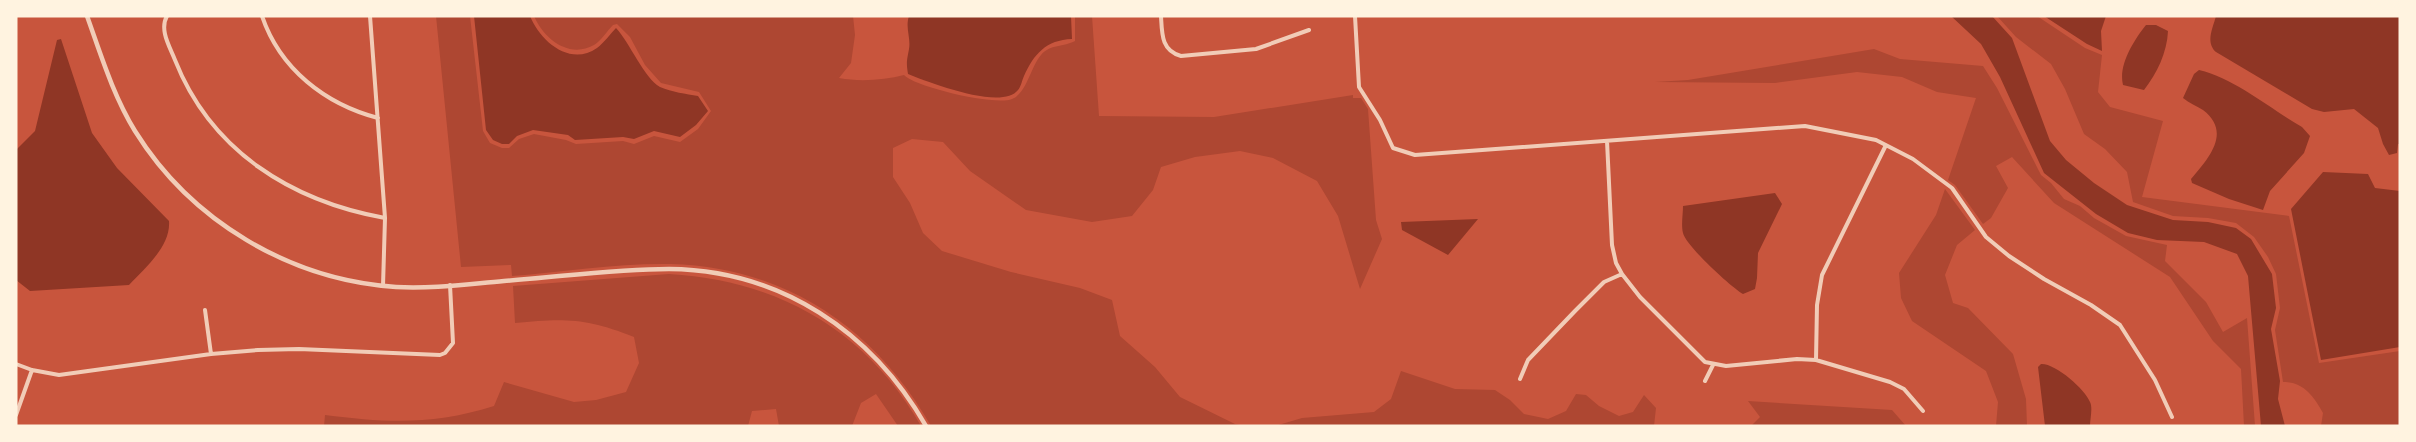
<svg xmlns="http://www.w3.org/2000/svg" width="2416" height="442" font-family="'Titillium Web',sans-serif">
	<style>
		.green { fill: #ae4732 }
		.water { fill: #8f3625 }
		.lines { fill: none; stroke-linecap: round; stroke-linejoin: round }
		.minor { stroke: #f1ccb7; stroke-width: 4 }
		.tertiary { stroke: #f1ccb7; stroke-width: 4.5 }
	</style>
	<rect width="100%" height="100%" fill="#c8553d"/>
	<path class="green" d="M436,16h34l13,115 7,12 12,5h7l10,-9 15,-5 32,6 10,4 47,-3 11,3 20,-8 26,6 18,-13 13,-18 -12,-19 -38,-9 -16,-18 -15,-28 -13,-13 -4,1c-6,6 -12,16 -19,20 -25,14 -50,-6 -60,-29h319l2,19 -4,28 -12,15c21,4 45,2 65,-3 11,12 91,31 108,24 15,-6 18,-31 29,-44 9,-11 23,-8 34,-14v-25h17l7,100 115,1 139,-22v3h8l7,11 8,111 6,19 -22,50 -22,-73 -21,-35 -44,-23 -33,-7 -45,6 -34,10 -8,23 -21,26 -40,6 -66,-12 -56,-39 -27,-29 -31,-3 -19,9v29l17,26 13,30 19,18 69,21 69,16 32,12 8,36 35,31 25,30 55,27 10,2h-314c-56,-98 -146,-159 -260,-162 -53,-1 -107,8 -159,12l-1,-11 -50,2z
		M1997,16h40l48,32 17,7 -4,37 12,15 53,14 -21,76 147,19 30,147 81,-12v75h-79l2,-13c-9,-16 -19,-31 -40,-31l-8,-52 5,-22 -4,-34 -8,-17 -14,-20 -18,-14 -28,-5 -35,-2 -40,-14 -6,-30 -22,-23 -21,-15 -19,-45 -14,-25 -35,-27z
		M1874,49l26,10 83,7 14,22 44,87 10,8 13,16 16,7 14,12 32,18 41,9 -2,16 41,41 17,30 24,-14 8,108h-11l-3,-57 -28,-28 -43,-64 -116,-74 -42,-46 -16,9 12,22 -17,30 -8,6 -28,-39 -7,-5 28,-82 -39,-6 -35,-15 -45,-5 -82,11 -120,-1 33,-2z
		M1945,189l30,41 -18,15 -12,30 8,28 15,5 45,46 13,45 1,27h-31l2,-24 -12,-31 -74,-50 -11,-23 -2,-25 37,-58z
		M669,274c109,6 198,57 252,152h-23l-22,-32 -15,9 -9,23h-73l-3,-17 -24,2 -4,15h-424l1,-11c62,8 109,10 169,-9l10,-24 70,20 22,-2 30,-8 13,-29 -5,-26c-47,-19 -70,-19 -119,-14l-2,-37z
		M1401,371l54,18 40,1 15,10 14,14 24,5 18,-8 10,-17 10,1 13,11 20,10 14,-4 11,-17 12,13 -2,18h-379l27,-8 72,-6 17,-13z
		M1748,401l144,9 14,16h-155l9,-9z"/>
	<path class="water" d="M474,16h56c10,25 40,51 67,32 7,-5 13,-14 19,-20 14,15 28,50 44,59 12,5 26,7 38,9l10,15 -12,14 -16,12 -26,-6 -20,8 -11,-2 -48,3 -7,-5 -35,-5 -16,6 -8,8h-7l-9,-4 -7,-10z
		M909,16h162l1,23c-26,1 -38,15 -48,37 -2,4 -3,11 -6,14 -16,21 -90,-8 -110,-16 -2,-12 -1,-14 1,-25 2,-11 -4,-21 0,-33z
		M1951,16h41l20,22 38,103 16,19 28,23 33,22 46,15 35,2 28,6 15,11 21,35 4,34 -5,21 9,52 -2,18 7,27h-24l-13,-150 -11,-22 -33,-12 -47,-2 -29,-7 -32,-19 -52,-41 -44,-96 -19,-33z
		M2044,16h62l-5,15 1,20 -15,-7z
		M2216,16h184v128h-2l-1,9 -8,2 -6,-11 -5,-16 -24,-19 -30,3 -12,-3 -96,-57c-11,-10 -3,-24 0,-36z
		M2146,25h10l12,6c-1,22 -11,42 -24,59l-21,-5c-5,-20 11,-45 23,-60z
		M61,39l31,94 25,35 52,53c2,25 -24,47 -40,64l-99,6 -14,-11v-130l19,-19 22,-91z
		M2199,70c37,9 70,38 103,57l8,9 -6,17 -34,38 -7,19 -34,-11 -37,-16 -1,-4c18,-21 41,-47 12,-69 -6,-4 -14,-7 -20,-12l11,-24z
		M2323,172l45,2 7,14 25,3v156l-79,13 -30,-151z
		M1775,193l7,11 -24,49 -1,25 -2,11 -12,5c-12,-7 -57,-48 -60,-61 -2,-8 0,-19 0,-27z
		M1478,219l-30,36 -46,-25 -1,-8z
		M2041,364c14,-1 44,25 49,38 3,6 0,17 0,24h-45l-7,-59z"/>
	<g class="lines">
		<path class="minor" d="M167,16c-8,14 3,31 8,44 36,91 116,141 210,158
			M262,16c18,53 63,88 116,102
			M370,16l15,202 -2,68
			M1161,16c1,17 0,35 20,40l75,-7 53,-19
			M1355,16l4,71 21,33 13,28 22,7 390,-29 71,14 37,19 39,29 34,49 23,19 35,23 47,26 29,20 35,55 17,37
			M1607,141l5,104 4,18 6,11 18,23 65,65 21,4 71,-7 19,1 74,22 14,7 19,22
			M205,310l6,44
			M1816,360l1,-55 5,-30 64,-130
			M16,364l16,6 27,5 152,-21 47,-4 41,-1 141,6 5,-2 8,-10 -3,-58
			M1520,379l8,-19 47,-49 29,-29 18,-8
			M1705,381l8,-16
			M16,415l16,-45"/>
		<path class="tertiary" d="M87,16c14,39 26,79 48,115 56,90 155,149 261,156 36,2 72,-3 108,-6 55,-4 111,-12 165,-12 112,1 203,63 257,157"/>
	</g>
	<rect width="2416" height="442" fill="none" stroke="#fff3e0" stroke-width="35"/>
</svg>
